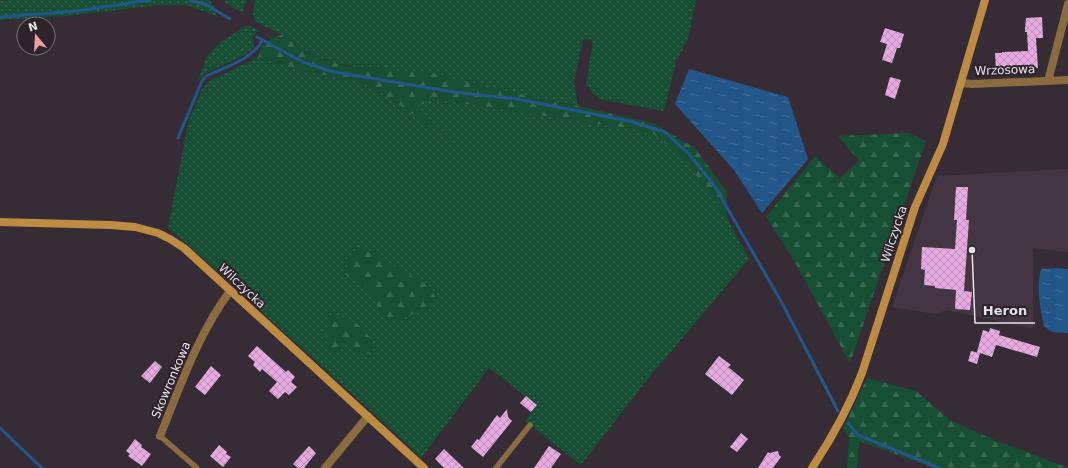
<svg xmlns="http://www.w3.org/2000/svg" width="1068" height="468" font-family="'DejaVu Sans',sans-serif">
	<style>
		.built { fill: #433642 }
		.grass { fill: url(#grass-dots) }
		.forest { fill: url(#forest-firs) }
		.water { fill: url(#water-ripples) }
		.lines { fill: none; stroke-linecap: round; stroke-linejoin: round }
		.stream { stroke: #23578a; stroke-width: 3 }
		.building { fill: url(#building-cross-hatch) }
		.lane { stroke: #8a6c40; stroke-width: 5.5 }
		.street { stroke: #8a6c40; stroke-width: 8 }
		.secondary { stroke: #bd8c42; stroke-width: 8 }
		.labels { text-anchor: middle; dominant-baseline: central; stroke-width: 4; stroke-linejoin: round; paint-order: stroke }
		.street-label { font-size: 12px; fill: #e9e3e9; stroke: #2c232c }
		.leader { fill: none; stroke: #e9e3e9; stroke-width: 1.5 }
		.callout-dot { fill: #e9e3e9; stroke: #2c232c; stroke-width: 1.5 }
		.callout-label { font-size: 13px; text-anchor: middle; font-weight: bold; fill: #e9e3e9; stroke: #2c232c; stroke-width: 4; stroke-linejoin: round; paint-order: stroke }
	</style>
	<defs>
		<pattern id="grass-dots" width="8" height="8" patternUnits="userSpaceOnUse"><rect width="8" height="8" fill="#174f35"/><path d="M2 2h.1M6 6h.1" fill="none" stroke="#396852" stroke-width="1.8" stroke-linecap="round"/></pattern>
		<pattern id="forest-firs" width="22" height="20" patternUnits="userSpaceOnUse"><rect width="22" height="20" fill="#174f35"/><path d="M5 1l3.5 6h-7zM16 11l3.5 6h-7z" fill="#396852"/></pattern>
		<pattern id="water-ripples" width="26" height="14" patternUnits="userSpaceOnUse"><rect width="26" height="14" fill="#23578a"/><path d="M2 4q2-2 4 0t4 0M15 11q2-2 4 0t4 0" fill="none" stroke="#436f9a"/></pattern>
		<pattern id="building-cross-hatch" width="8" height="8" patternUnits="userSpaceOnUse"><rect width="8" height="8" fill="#e6aae0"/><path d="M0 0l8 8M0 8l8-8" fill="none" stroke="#be90ba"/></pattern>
	</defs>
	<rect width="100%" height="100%" fill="#362c36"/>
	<path class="built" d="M1068,169v83l-35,-4v81l-86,-19 -12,4 -43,-7 45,-131z"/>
	<path class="grass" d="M14,0h195l4,5 4,11 -30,-11h-29l-92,11 -66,4v-19z
		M226,0h21l-5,13 -18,-11z
		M255,0h441l-9,42 -10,17 -13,52 -65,-12 -13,-14 7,-44 -10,-2 -9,43 4,24 -248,-44 -22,-10 -26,-17 -27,-14 -2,-6z
		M246,26h4l23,12 -1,1 -11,-7h-5l-3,5 1,11 -13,9 -37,17 -6,6 -3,8 12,-32 15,-15z
		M258,57l40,13 71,14 83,57 -36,-35 19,-7 216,33 34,27 42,59 22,41 -103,122 -65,84 -56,-44 12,-16 -48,-37 -68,90 -28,-27 -209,-190 -16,-13 20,-105 14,-34 7,-8z"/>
	<path class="forest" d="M282,35l26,17 22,10 17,4 83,7 129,30 19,3 75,17 42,25 32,44v26l-42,-59 -34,-27 -216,-33 -18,7 38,37 -86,-59 -71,-14 -40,-13 3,-11 12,-8z
		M908,133l18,8 -76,222 -57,-104 -27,-42 49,-61 25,22 19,-17 -21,-25z
		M358,245l69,40 12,17 -43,20 -15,-9 -15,-27 -19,-9 1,-15z
		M340,314l19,11 12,14 3,13 -13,2 -8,-9 -7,-2 -14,11c-5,-8 -9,-24 -3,-32 2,-4 7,-6 11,-8z
		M867,378l49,13 34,29 37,17 81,31h-134l-75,-27 -2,27h-10l2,-31 -6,-8z"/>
	<path class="water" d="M689,69l99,28 20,62 -46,54 -28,-43 -59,-66z
		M1059,268l9,1v64l-16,-1 -8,-6c-4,-21 -8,-36 -3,-57z"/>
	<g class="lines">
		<path class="stream" d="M190,0l17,5 23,14
			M0,17l77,-6 73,-11
			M257,37l46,25 31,10 120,20 63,7 112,22 36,11 24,22 25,31 68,118 56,108
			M178,138l24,-57 4,-5c20,-9 45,-16 57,-36
			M848,423l10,12 81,33
			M0,428l42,40"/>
	</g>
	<path class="building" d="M1042,17l1,21h-7l2,30 -42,2 -1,-17h7v-1l26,-1 -1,-19h-2v-4l1,-10z
		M885,28l19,6 -4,14h-3l-5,15 -10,-3 5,-16 -7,-2z
		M890,77l11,3 -6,19 -10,-4z
		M956,187h12l-2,33h3l-5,71 8,1 -2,18 -15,-1 1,-19 -21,-2v-2l-11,-1 1,-15 -4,-1 1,-22 33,2 2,-29h-3z
		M990,328l10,3 -1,4 41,12 -3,10 -41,-12 -4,12 -15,-5 6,-22 6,2z
		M257,346l29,26 2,-2 7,7 -4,5 6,5 -8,8 -4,-3 -7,7 -9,-8 8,-9 -15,-13 -2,3 -7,-7 2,-3 -7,-6z
		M971,351l9,2 -3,11 -9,-3z
		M719,356l12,9 -3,2 16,13 -12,15 -27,-21z
		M155,361l7,6 -12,16 -9,-7z
		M211,366l10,9 -16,20 -10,-8z
		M526,396l11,9 -6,7 -11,-9z
		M507,409l1,8 4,4 -29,36 -12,-10 6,-8 2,1 18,-25 3,3z
		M741,433l7,6 -11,13 -7,-5z
		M135,439l7,6 -1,2 10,7 -9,12 -14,-10 2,-2 -4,-3z
		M219,445l8,7 -1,2 5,3 -8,10 -13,-11z
		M309,446l7,7 -12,15h-6l-5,-4z
		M549,446l12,8 -10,14h-17z
		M444,449l20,19h-20l-9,-9z
		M778,451l1,4 2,2 -8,11h-15l10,-16 1,1z"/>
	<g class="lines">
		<path class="lane" d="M160,436l37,32
			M496,468l34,-43"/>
		<path class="street" d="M1048,81l20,-77
			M962,83l10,1 96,-4
			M160,436c20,-49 38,-102 70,-145
			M325,468l43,-52"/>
		<path class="secondary" d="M0,222l111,3 24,2 23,6 12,6 14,9 240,220
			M812,468c20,-30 37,-61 50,-95l53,-166 28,-63 42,-144"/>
	</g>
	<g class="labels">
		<g class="street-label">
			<text transform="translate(1005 70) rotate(-2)">Wrzosowa</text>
			<text transform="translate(894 234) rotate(-72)">Wilczycka</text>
			<text transform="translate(242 286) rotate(43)">Wilczycka</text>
			<text transform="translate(171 380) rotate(-67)">Skowronkowa</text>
		</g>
	</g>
	<path class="leader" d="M972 250L975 323H1035"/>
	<circle class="callout-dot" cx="972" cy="250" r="4"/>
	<g class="callout-label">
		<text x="1005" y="315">Heron</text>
	</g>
	<g transform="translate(36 36) rotate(342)"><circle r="19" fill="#2c232c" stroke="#787078"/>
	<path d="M0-3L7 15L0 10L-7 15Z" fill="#f49aa1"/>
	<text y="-6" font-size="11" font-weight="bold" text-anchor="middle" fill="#e9e3e9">N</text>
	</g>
</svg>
